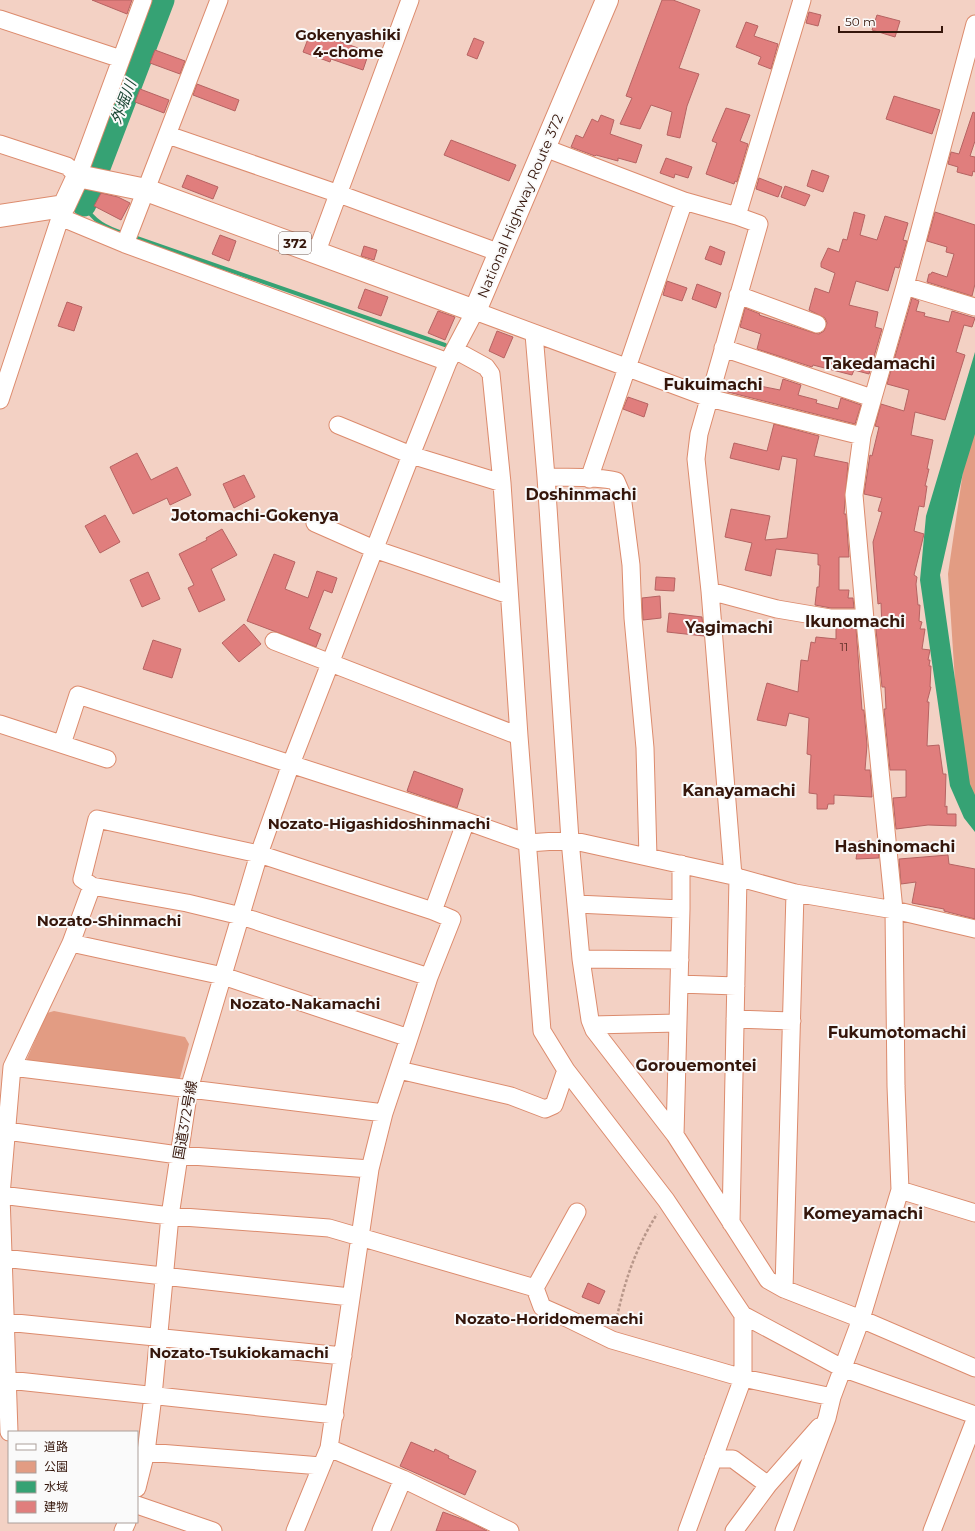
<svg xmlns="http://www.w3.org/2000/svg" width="975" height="1531" font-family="Montserrat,'Noto Sans JP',sans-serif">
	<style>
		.green { fill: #e29c83 }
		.water { fill: #36a274 }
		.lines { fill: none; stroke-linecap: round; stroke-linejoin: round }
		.stream { stroke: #36a274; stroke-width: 4 }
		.river { stroke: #36a274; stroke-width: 25 }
		.building { fill: #e07e7d; stroke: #b66362 }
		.minor-casing { stroke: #dc8b6d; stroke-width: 19 }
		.highway-casing { stroke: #dc8b6d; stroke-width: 24 }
		.path { stroke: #b8978a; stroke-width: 2.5; stroke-dasharray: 3 2; stroke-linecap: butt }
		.minor { stroke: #fff; stroke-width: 17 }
		.highway { stroke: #fff; stroke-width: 22 }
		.labels { text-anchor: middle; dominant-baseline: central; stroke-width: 4; stroke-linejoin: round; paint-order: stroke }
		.number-label { font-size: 12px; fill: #603028 }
		.shield { fill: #fafafa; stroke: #705a53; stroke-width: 1 }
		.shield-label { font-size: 13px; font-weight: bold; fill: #35160b }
		.street-label { font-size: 14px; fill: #35160b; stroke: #fafafa }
		.neighbourhood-label { font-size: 15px; font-weight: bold; fill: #35160b; stroke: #fafafa }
		.water-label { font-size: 15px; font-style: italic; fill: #133f2c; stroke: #fafafa }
		.quarter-label { font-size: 16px; font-weight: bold; fill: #35160b; stroke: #fafafa }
	</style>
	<rect width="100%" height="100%" fill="#f3d1c4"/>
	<path class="green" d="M975,404v403l-14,-34 -13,-199 23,-157z
		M54,1011l131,26 4,7 -9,34 -8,4 -146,-21 21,-48z"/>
	<path class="water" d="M975,352v82l-12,39 -23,102 30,209 5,11v37l-11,-14 -14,-32 -30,-206 6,-64z"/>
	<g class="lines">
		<path class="stream" d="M84,204c9,18 23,24 41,30
			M131,236l314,109"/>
		<path class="river" d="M84,204l78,-204"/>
	</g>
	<path class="building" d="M92,0h40l-5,14z
		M662,0h11l27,10 -21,58 20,6 -12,32 -7,32 -13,-3 5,-23 -21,-7 -11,24 -20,-5 12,-26 -6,-2z
		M809,12l12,3 -3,11 -12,-3z
		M877,15l23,6 -5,16 -23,-7z
		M746,22l12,4 -4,10 24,8 -7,25 -13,-5 3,-7 -25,-10z
		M311,31l58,21 -6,18 -32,-11 -1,3 -27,-10z
		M474,38l10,4 -7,17 -10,-4z
		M155,50l30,11 -5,13 -30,-11z
		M197,84l42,16 -4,11 -42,-16z
		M140,89l29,11 -5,13 -29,-11z
		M894,96l46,14 -8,24 -46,-15z
		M726,108l24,7 -10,26 8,3 -11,38 -2,-1 -1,3 -28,-10 11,-31 -5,-2z
		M973,112l2,1v28l-5,15 5,1v15l-2,-1 -1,5 -15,-4 1,-5 -10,-3 3,-12 8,2z
		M601,115l13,5 -4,14 32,11 -6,18 -18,-5v3l-22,-6 -1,1 -24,-9 5,-12 7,3 9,-19 6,3z
		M451,140l65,25 -7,16 -65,-26z
		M666,158l26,9 -4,11 -13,-4 -1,4 -14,-5z
		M812,170l17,6 -6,16 -16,-6z
		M187,175l31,12 -5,12 -31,-12z
		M759,178l23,9 -4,10 -22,-8z
		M785,186l25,9 -5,11 -24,-9z
		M101,193l17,4 12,6 -9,17 -27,-14z
		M854,212l11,3 -5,20 17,5 8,-24 23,7 -5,17 4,1 -8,27 -4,-1 -7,24 -32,-10 -7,24 29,7 -3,15 7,2 -13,45 -15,-4 -2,5 -39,-10 -1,2 -55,-18 4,-15 -21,-7 5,-19 15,6 -1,1 55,18 5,1 5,-3 3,-8 -2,-5 -16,-8 6,-22 14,5 6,-20 -14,-6v-4l7,-15 11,4 4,-13 4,1z
		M935,212l40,13v59l-3,12 -45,-14 2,-8h2l1,-2 15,5 7,-23 -8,-2 1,-5 -20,-6z
		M220,235l16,6 -7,20 -17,-7z
		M364,246l13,4 -3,10 -13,-4z
		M710,246l15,6 -4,13 -16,-6z
		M667,281l20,7 -5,13 -19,-6z
		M697,284l24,9 -5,15 -24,-9z
		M365,289l23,8 -7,19 -23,-8z
		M912,298l7,3 -3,10 9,2 -1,3 25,6 3,-11 23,7 -3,9 -8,-2 -8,27 9,3 -20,65 -30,-8 -4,23 22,5 -6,29h2l-4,17h2l-3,21 -5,-1 -5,25 10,3 -10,41 3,2 -1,7 2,21h2l-1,16 3,1 -2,7h5l-3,20 8,1 -2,10h2l-1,6h2l-1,21h1l-4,15h2l-2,44 12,-1 4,29h3l-1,33 2,-1v8h9v12l-28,-1 -32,4 -3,-31 13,-1v-27h-16l-6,-61h2l-1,-22h-3l-6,-57v-2l6,1 -1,-26 -3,1 -5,-62 9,-30 -4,-1 4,-13 -18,-4 6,-39 2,1 7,-29 -4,-1 6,-22 23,7 5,-21 -22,-6z
		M67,302l15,5 -8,24 -16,-5z
		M438,311l17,6 -10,23 -17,-7z
		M497,331l16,6 -9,21 -15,-7z
		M783,379l18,6 -3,10 19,5 -1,3 22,6 3,-11 20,7 -6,19 -131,-33 2,-10 28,8 1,-4 25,5z
		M628,397l20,7 -4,13 -21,-8z
		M774,424l45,12 -5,20 34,7 -4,51h2l3,43h-10v33h10l-1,8h5l1,10h-23l-16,-3 2,-18h2l1,-22h-2v-11l-42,-5 -5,27 -26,-6 7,-27 -27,-6 6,-28 39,7 -5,24 22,-2 10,-79 -15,-3 -3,14 -49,-12 4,-15 33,8z
		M137,453l14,27 26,-13 14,28 -21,10 -3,-7 -34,16 -23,-47z
		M244,475l11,22 -21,11 -11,-24z
		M105,515l15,27 -20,11 -15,-27z
		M222,529l15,26 -26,14 14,31 -26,12 -11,-24 6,-3 -15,-31 28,-14 -1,-2z
		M274,554l21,8 -10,27 23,9 9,-27 20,7 -5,15 -8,-3 -15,39 12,5 -5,13 -69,-26z
		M148,572l12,27 -18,8 -12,-27z
		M656,577l19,1 -1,13 -19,-1z
		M660,596l1,22 -18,2 -1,-22z
		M669,613l33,4 2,19 -37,-4z
		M244,624l17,20 -22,18 -17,-19z
		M836,628h20l6,82h2l3,35 -2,25h5l2,27 -38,-2v9h-6l-1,5h-10v-15l-8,-1 2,-38 -4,-1 2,-36 -20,-5 -3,13 -29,-6 10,-37 31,9 3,-32 7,1 3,-19 4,1 1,-6 20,2z
		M153,640l28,9 -9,29 -29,-9z
		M414,771l49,18 -6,19 -50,-17z
		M859,841l18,2 2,15 -23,1z
		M948,855l1,9 26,5v50l-31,-8v-2l-32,-6 4,-21 -15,2 -2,-25z
		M588,1283l17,8 -6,13 -17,-7z
		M411,1442l23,10 1,-3 14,7 -1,2 28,13 -11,24 -65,-29z
		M443,1512l27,10 17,9h-51z"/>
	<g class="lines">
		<defs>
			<path id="minor" d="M0,19l121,40
				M168,135l171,59 161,59
				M0,144l67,22 11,10 65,-176
				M545,148l139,53 53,15 22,8 -60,210 -3,25 14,132 23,285
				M737,216l65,-216
				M60,217l65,27 323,118
				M125,244l94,-244
				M317,251l93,-251
				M905,286l70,21
				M738,295l79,29
				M534,334l12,143 24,363 11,119 9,61 4,10 81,105 93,145 16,9 77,30 114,49
				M723,348l149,50
				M455,350l31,17 5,7 11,109 17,253 23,295 24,39 100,130 77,115 99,53 133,47
				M0,400l64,-194
				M338,425l73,30 91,28
				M546,477c23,1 48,-1 70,4l6,14 9,70 2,53 12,130 3,109
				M589,479l95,-278
				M315,523l59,26 135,46
				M710,591l67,18 53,9h34
				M274,641l245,95
				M0,724l107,35
				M62,744l16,-49 388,126 62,22 42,-3 163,36 62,17 99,17 81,19
				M92,886l95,17 54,13 188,61
				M577,904l104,5
				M433,911l33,-90
				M71,943l152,33 186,62
				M581,959l99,1
				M679,984l57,2
				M735,1019l57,2
				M592,1025l86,-2
				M12,1067l372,46
				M399,1070l112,26 34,13 9,-4 12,-35
				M7,1131l171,24 192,14
				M675,1135l6,-226v-45
				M900,1190l75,23
				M1,1195l169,21 159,12 206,60
				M577,1212l-42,76 7,19 25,11 45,22 131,38 89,19
				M731,1223l7,-346
				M3,1258l347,39
				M784,1289l11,-396
				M6,1322l337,34
				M8,1380l327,35
				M9,1432l-8,-237 11,-128 59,-124 21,-57 -10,-7 15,-60 162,35 174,57 19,8 -23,58 -20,61 -25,75 -14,56 -41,279 -34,83
				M329,1448l74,31 107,52
				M146,1452l175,14
				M713,1459h20l35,26
				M137,1488l9,-36 7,-56 17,-180 19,-127 70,-235 32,-90 120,-309 37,-93 27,-51 234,87 153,38
				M137,1505l76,26
				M123,1531l4,-9
				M381,1531l22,-52
				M687,1531l56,-153v-63
				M734,1531l34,-46 51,-58
				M784,1531l43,-113 5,-21 29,-78 39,-129 -4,-104 -2,-176 -28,-279 -12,-136 8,-59 43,-150 70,-262
				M932,1531l43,-111"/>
			<path id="highway" d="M0,216l64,-10 14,-30 68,14 329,121 132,-311"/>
		</defs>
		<use href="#minor" class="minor-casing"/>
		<use href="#highway" class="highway-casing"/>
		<path class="path" d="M615,1326c9,-43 19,-75 42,-112"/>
		<use href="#minor" class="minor"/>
		<use href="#highway" class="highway"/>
	</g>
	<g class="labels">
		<g class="number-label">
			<text x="844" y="646">11</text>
		</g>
		<rect class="shield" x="279" y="232" width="32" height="22" rx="3"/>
		<g class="shield-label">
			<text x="295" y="243">372</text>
		</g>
		<g class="street-label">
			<text transform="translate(520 206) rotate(-67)">National Highway Route 372</text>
			<text transform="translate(185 1120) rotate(-80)">国道372号線</text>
		</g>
		<g class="neighbourhood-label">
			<text x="348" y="34">Gokenyashiki<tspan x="348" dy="17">4-chome</tspan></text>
			<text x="379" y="823">Nozato-Higashidoshinmachi</text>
			<text x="109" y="920">Nozato-Shinmachi</text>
			<text x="305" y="1003">Nozato-Nakamachi</text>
			<text x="549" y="1318">Nozato-Horidomemachi</text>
			<text x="239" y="1352">Nozato-Tsukiokamachi</text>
		</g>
		<g class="water-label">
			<text transform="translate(123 102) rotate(-69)">外堀川</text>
		</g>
		<g class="quarter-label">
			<text x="879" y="363">Takedamachi</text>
			<text x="713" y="384">Fukuimachi</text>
			<text x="581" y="494">Doshinmachi</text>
			<text x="255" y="515">Jotomachi-Gokenya</text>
			<text x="855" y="621">Ikunomachi</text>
			<text x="729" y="627">Yagimachi</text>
			<text x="739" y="790">Kanayamachi</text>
			<text x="895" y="846">Hashinomachi</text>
			<text x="897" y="1032">Fukumotomachi</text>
			<text x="696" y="1065">Gorouemontei</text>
			<text x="863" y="1213">Komeyamachi</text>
		</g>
	</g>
	<rect x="8" y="1431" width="130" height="92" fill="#fafafa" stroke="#ab9f9a"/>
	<rect x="16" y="1444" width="20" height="6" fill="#ffffff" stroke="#ab9f9a"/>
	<text x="44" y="1451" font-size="12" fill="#35160b">道路</text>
	<rect x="16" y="1461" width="20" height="12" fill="#e29c83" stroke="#ab9f9a"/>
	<text x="44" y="1471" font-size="12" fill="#35160b">公園</text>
	<rect x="16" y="1481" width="20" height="12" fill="#36a274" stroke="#ab9f9a"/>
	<text x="44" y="1491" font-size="12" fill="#35160b">水域</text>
	<rect x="16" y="1501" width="20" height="12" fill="#e07e7d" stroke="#ab9f9a"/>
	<text x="44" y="1511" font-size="12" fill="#35160b">建物</text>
	<path d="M839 26v6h103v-6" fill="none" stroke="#35160b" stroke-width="2"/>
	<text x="845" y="26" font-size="12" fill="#35160b" stroke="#fafafa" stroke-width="3" paint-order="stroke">50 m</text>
</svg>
